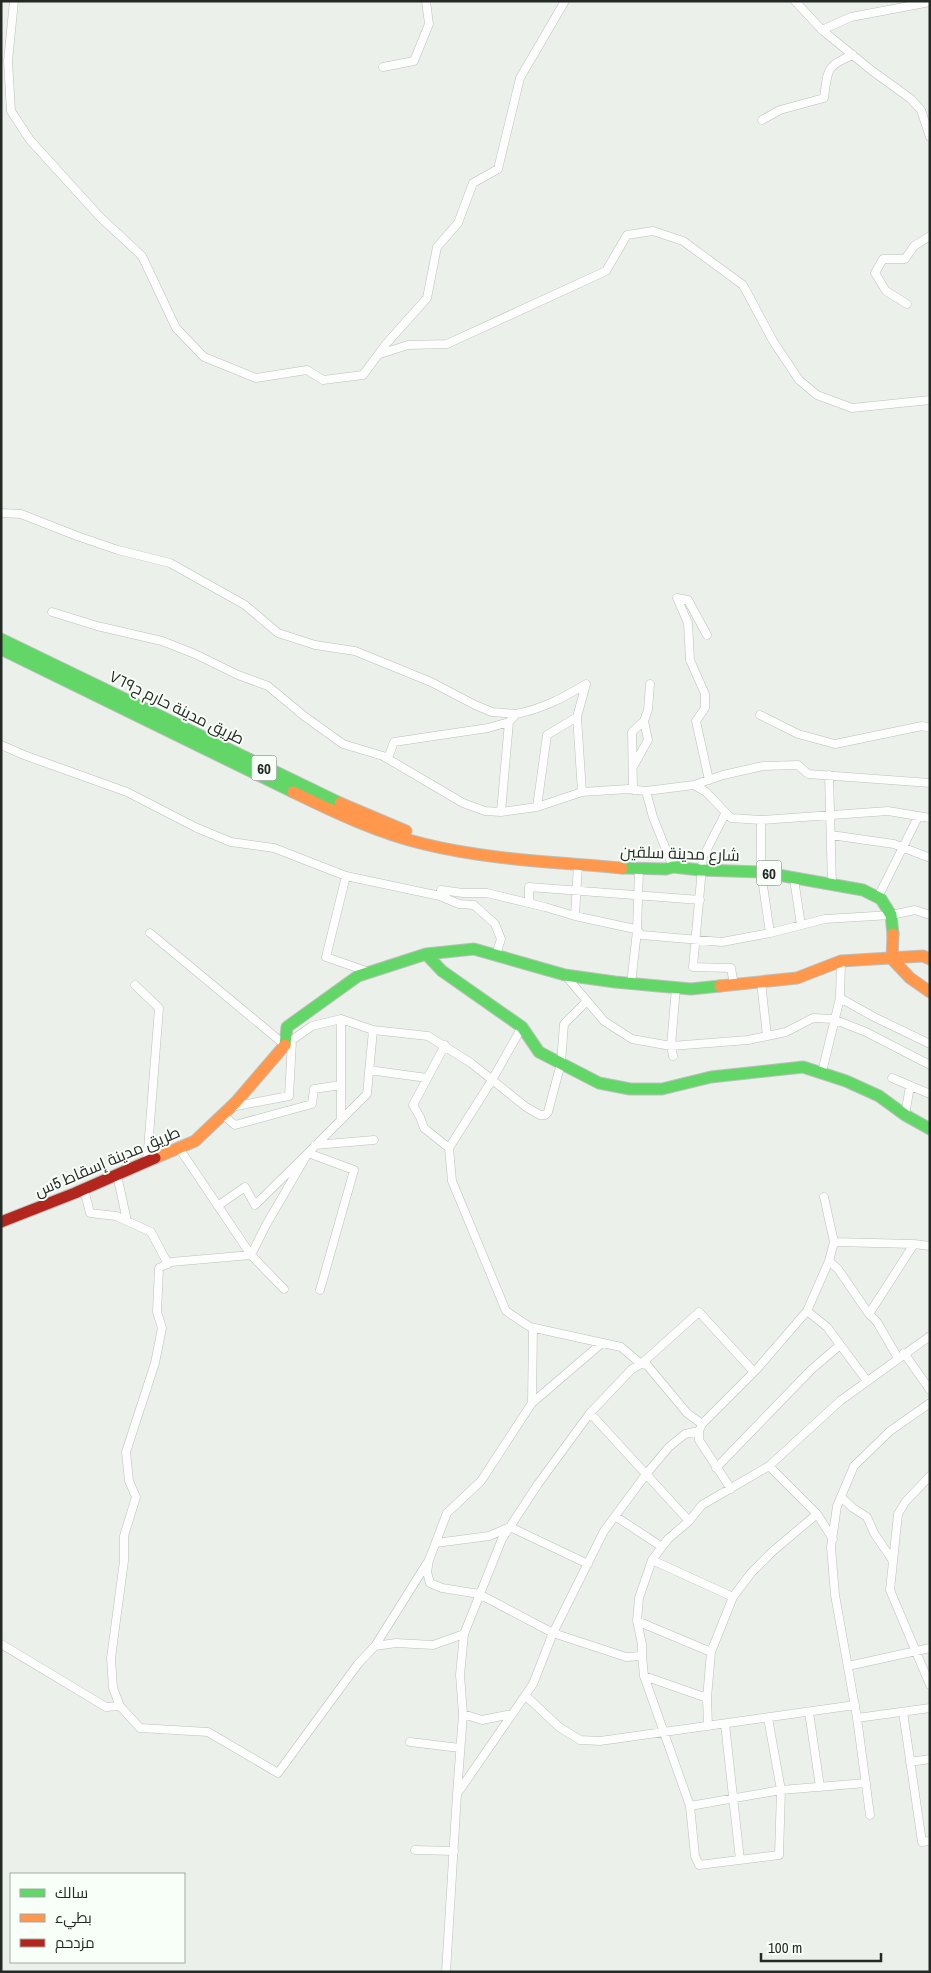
<svg xmlns="http://www.w3.org/2000/svg" width="931" height="1973" font-family="'Archivo Narrow',Cairo,sans-serif">
	<style>
		.lines { fill: none; stroke-linecap: round; stroke-linejoin: round }
		.street-casing { stroke: #bcc0bc; stroke-width: 9 }
		.fast-casing { stroke: #bcc0bc; stroke-width: 13 }
		.slow-casing { stroke: #bcc0bc; stroke-width: 13 }
		.jam-casing { stroke: #bcc0bc; stroke-width: 13 }
		.street { stroke: #fcfdfc; stroke-width: 8 }
		.fast { stroke: #63d668; stroke-width: 11 }
		.slow { stroke: #ff974d; stroke-width: 11 }
		.jam { stroke: #b3261e; stroke-width: 11 }
		.labels { text-anchor: middle; dominant-baseline: central; stroke-width: 4; stroke-linejoin: round; paint-order: stroke }
		.shield { fill: #f8fff9; stroke: #646965; stroke-width: 1 }
		.shield-label { font-size: 15px; font-weight: bold; fill: #252925 }
		.street-label { font-size: 16px; fill: #252925; stroke: #f8fff9 }
	</style>
	<rect width="100%" height="100%" fill="#ebf0eb"/>
	<g class="lines">
		<defs>
			<path id="street" d="M14,1l-6,60 3,50 19,29 70,77 42,39 34,72 28,29 52,21 51,-8 16,10 40,-5 23,-31 41,-46 10,-51 21,-24 15,-40 25,-14 22,-91 45,-77
				M795,1l27,29 49,40 40,29 10,11 9,27
				M822,30l29,-13 79,-15
				M383,67l31,-6 15,-37 -3,-23
				M762,120l18,-10 44,-12c4,-28 1,-32 29,-43
				M907,304l-21,-13 -11,-18 8,-14h22l9,-13 16,-10
				M380,354l28,-9 39,-1 159,-73 21,-36 26,-4 30,10 60,44 30,56 26,39 18,15 35,13 78,-8
				M1,513l20,1 56,22 41,14 52,13 75,42 33,28 37,12 40,6 76,31 44,23 17,7 24,2
				M52,612l45,14 65,15 33,13 43,21 30,11 36,30 39,28 40,12 80,47 22,8 16,1 36,-5 45,-15 46,-3 18,2 48,-6 12,7 25,26 30,2 127,-9 42,7
				M707,635l-19,-35 -11,-2 11,25 2,37 15,34v14l-9,13 13,59
				M760,715l38,19 37,10 87,-18 8,2
				M577,717l5,75
				M1,745l23,10 103,37 70,36 34,14 43,6 72,28 94,20 19,8 15,1 21,19 6,15 -5,16
				M388,758l6,-16 94,-14 21,-6 7,-8c26,-5 47,-16 70,-30l-9,33 -30,18 -10,72
				M634,765l14,-25 -4,-19
				M829,775l3,110
				M694,785l29,-10 40,-9 35,-1 10,9 122,9
				M633,790l-1,-58 12,-11 4,-11 2,-26
				M646,791l7,26 20,50
				M501,812l8,-90
				M725,814l-22,43 -10,110 38,1 3,17
				M761,820v52l9,61
				M831,835l63,9 36,14
				M346,876l-20,81 43,15
				M794,879l7,46
				M440,896l1,-6 22,3h24l58,14 30,9 60,13 7,6 80,7 48,-9 55,-14 66,-4 24,-5 15,5
				M878,897l40,-80
				M529,903v-16l171,13
				M575,916l3,-52
				M150,933l135,112 27,-19 29,-7 32,11 55,6 43,27 55,44 14,8h5l3,-3 13,-49 3,-39 23,-23
				M565,975l39,46 28,18 39,7 77,-6 38,-8 27,-14 20,1 33,13 64,33
				M761,982l6,54
				M631,984l6,-53 2,-62
				M135,985l24,23 -12,154
				M840,998l34,19 56,27
				M522,1027l-30,53 -43,68 3,33 54,130 24,16 91,20 20,17 58,-52 55,60
				M445,1045l-32,60 7,12 4,11 25,20
				M673,1056l-2,-10 5,-58
				M369,1070l58,8
				M822,1072l18,-74 1,-37
				M892,1078l38,16
				M231,1107l58,-11 3,-55
				M223,1115l12,10 77,-21 2,-15 27,-4
				M905,1115l5,-29
				M341,1120v-101
				M315,1145l59,-5
				M179,1148l72,107 33,34
				M117,1175l10,46
				M84,1189l6,24 26,3 35,16 17,32
				M219,1205l26,-18 10,18 53,-52 46,17 -34,120
				M834,1242l80,2 16,2
				M829,1261l9,8 31,45 8,8 21,36
				M807,1311l20,16 40,54
				M869,1314l45,-70
				M602,1343l-70,60 -51,78 -34,32 -18,47 -2,12 3,11 12,5 37,6 74,39 73,24 16,-1
				M904,1353l26,37
				M532,1403l1,-75
				M590,1413l99,108
				M769,1466l48,48 16,25
				M716,1468l96,-99 28,-24
				M930,1476l-24,25 -8,13 -8,76 40,95
				M731,1489l-32,-49v-9l3,-7 55,-55 50,-58 22,-50 5,-19 -10,-45
				M842,1498l11,10 14,9 7,16 19,28
				M615,1516l47,31
				M436,1543l53,-7 21,-9 78,37
				M652,1560l81,37
				M637,1621l74,31
				M1,1644l105,63 14,-1 20,22 68,4 70,41 80,-109 17,-18 21,-3 37,2 31,-11
				M375,1646l52,-83
				M848,1666l82,-18
				M644,1676l63,22
				M526,1696l33,31 21,13 20,1 255,-36
				M120,1706l-7,-18 -2,-30 13,-97v-25l12,-39 -7,-16 -3,-29 29,-89 7,-35 -5,-16 2,-44 12,-6 80,-7 15,-30 42,-72 59,-59 6,-64
				M809,1712l11,75
				M903,1712l19,130 8,-1
				M512,1714l-30,6 -19,-6 -3,-39 4,-41 38,-95 36,-55 52,-71 42,-44 9,-5 6,1 40,48 15,11
				M768,1718l13,72 -2,65 -80,10 -4,-9 -5,-50 -46,-130 -2,-20v-12l-5,-23 2,-23 13,-38 16,-21 21,-18 13,-16 67,-39 71,-65 90,-65
				M857,1718l73,-10
				M725,1724l15,136
				M708,1726l-1,-28 4,-46 22,-55 18,-24 22,-22 44,-37
				M410,1742l50,6
				M910,1762l20,-3
				M457,1794l6,-80
				M690,1806l91,-16 85,-7
				M870,1815l-13,-97 -22,-123 -4,-48 4,-27 2,-14 17,-40 36,-35 40,-28
				M415,1850l39,1
				M446,1972l11,-178 76,-110 20,-51 51,-102 43,-58 22,-26 16,-13 14,-3"/>
			<path id="fast" d="M1,639l339,164
				M1,649l292,143
				M622,868l44,1 7,-2 27,3 61,2 102,18 18,9 10,16 2,19
				M426,954l16,17 80,56 17,25 60,31 31,6h32l49,-12 92,-10 43,14 33,15 26,19 25,14
				M285,1045l2,-18 71,-51 68,-22 48,-5 91,26 50,7 76,7 29,-3"/>
			<path id="slow" d="M293,792c43,21 85,41 131,52 65,16 132,18 198,24
				M340,803l66,28
				M893,934l-1,25 18,19 20,14
				M720,986l77,-8 44,-17 82,-5 7,3
				M155,1158l40,-17 41,-39 49,-57"/>
			<path id="jam" d="M1,1222l74,-29 80,-35"/>
		</defs>
		<use href="#street" class="street-casing"/>
		<use href="#fast" class="fast-casing"/>
		<use href="#slow" class="slow-casing"/>
		<use href="#jam" class="jam-casing"/>
		<use href="#street" class="street"/>
		<use href="#fast" class="fast"/>
		<use href="#slow" class="slow"/>
		<use href="#jam" class="jam"/>
	</g>
	<g class="labels">
		<g class="shield">
			<rect x="251.5" y="755.5" width="25" height="25" rx="4"/>
			<rect x="756.5" y="860.5" width="25" height="25" rx="4"/>
		</g>
		<g class="shield-label">
			<text x="264" y="768">60</text>
			<text x="769" y="873">60</text>
		</g>
		<g class="street-label">
			<text transform="translate(177 707) rotate(26)">طريق مدينة حارم ح٧٦٩</text>
			<text transform="translate(680 853) rotate(2)">شارع مدينة سلقين</text>
			<text transform="translate(107 1161) rotate(-23)">طريق مدينة إسقاط 5س</text>
		</g>
	</g>
	<rect width="931" height="1973" fill="none" stroke="#252925" stroke-width="5"/>
	<rect x="10" y="1873" width="175" height="90" fill="#f8fff9" stroke="#a4a9a4"/>
	<rect x="20" y="1889" width="25" height="8" fill="#63d668" stroke="#a4a9a4"/>
	<text x="55" y="1898" font-size="15" fill="#252925">سالك</text>
	<rect x="20" y="1914" width="25" height="8" fill="#ff974d" stroke="#a4a9a4"/>
	<text x="55" y="1923" font-size="15" fill="#252925">بطيء</text>
	<rect x="20" y="1939" width="25" height="8" fill="#b3261e" stroke="#a4a9a4"/>
	<text x="55" y="1948" font-size="15" fill="#252925">مزدحم</text>
	<path d="M761 1953v8h120v-8" fill="none" stroke="#252925" stroke-width="2.5"/>
	<text x="768" y="1953" font-size="15" fill="#252925" stroke="#f8fff9" stroke-width="4" paint-order="stroke">100 m</text>
</svg>
